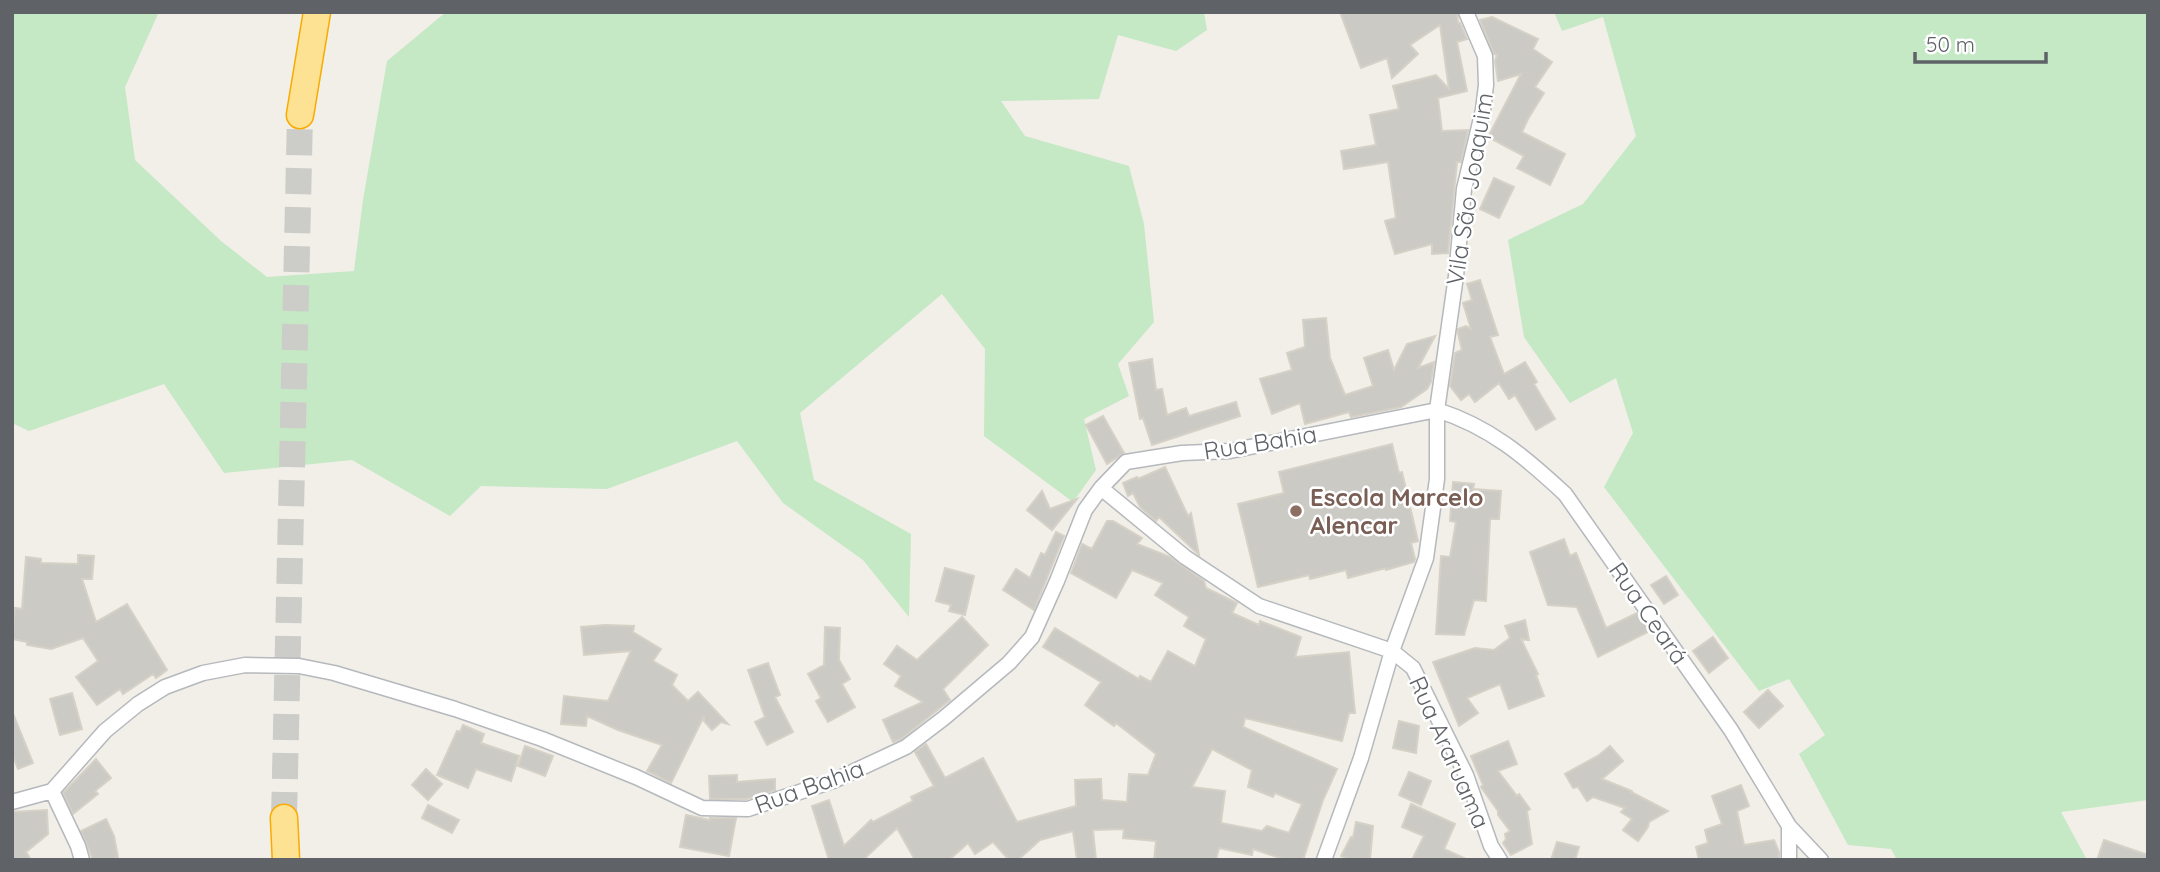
<svg xmlns="http://www.w3.org/2000/svg" width="2160" height="872" font-family="Quicksand,sans-serif">
	<style>
		.green { fill: #c5e8c5 }
		.building { fill: #cccac5; stroke: #d6d1c6; stroke-width: 2; fill-rule: evenodd }
		.lines { fill: none; stroke-linecap: round; stroke-linejoin: round }
		.highway-tunnel { stroke: #ccccc8; stroke-width: 26; stroke-dasharray: 26 13; stroke-linecap: butt }
		.street-casing { stroke: #b5b8bc; stroke-width: 17 }
		.highway-casing { stroke: #f9ab00; stroke-width: 29 }
		.street { stroke: #fff; stroke-width: 14 }
		.highway { stroke: #fde293; stroke-width: 26 }
		.education-dot { fill: #8d6e63; stroke: #fff; stroke-width: 2.5 }
		.labels { text-anchor: middle; dominant-baseline: central; stroke-width: 5; stroke-linejoin: round; paint-order: stroke }
		.street-label { font-size: 24px; fill: #5f6368; stroke: #fff }
		.education-label { font-size: 24px; font-weight: bold; fill: #785e54; stroke: #fff; text-anchor: start }
	</style>
	<rect width="100%" height="100%" fill="#f1efe8"/>
	<path class="green" d="M12,12h147l-34,75 10,73 86,81 46,36 87,-6 9,-71 24,-139 59,-49h758l3,18 -31,21 -58,-16 -19,64 -98,2 24,35 104,30 15,58 10,98 -36,42 11,32 -45,23 12,51 -23,32 -89,-66 1,-87 -43,-55 -142,119 14,67 97,54 -2,83 -46,-57 -80,-57 -46,-62 -130,48 -126,-3 -31,30 -98,-56 -128,13 -60,-89 -135,47 -17,-8z
		M1554,12h594v788l-87,12 26,48h-190l-6,-11 -43,-4 -49,-91 26,-19 -36,-56 -30,12 -155,-204 29,-54 -17,-55 -46,25 -46,-66 -16,-97 75,-36 53,-68 -33,-119 -41,14z"/>
	<path class="building" d="M1340,12h117l1,11h2l7,16 -10,3 10,49 -29,7 4,33 26,-1 -7,32h-4l-9,91 -16,1v-10l-37,10 -10,-33 11,-3 -8,-56 -44,7 -3,-18 35,-6 -6,-30 29,-6 -6,-23 43,-11 13,14 -9,-64 -30,20 8,9 -26,24 -5,-20 -26,10z
		M1492,17l46,22 -5,10 19,13 -17,25 9,6 -16,26 -6,13 43,22 -15,31 -33,-17 7,-12 -36,-19 33,-63 -23,7 -3,-20 2,-6 -3,-1 -14,-34z
		M1494,178l20,9 -15,31 -19,-9z
		M1480,280l18,55 -8,2 14,37 21,-12 12,20 -3,2 21,35 -19,11 -21,-35 -6,4 -10,-16 -24,19 -6,-8 -8,6 -11,-14 5,-33 7,-3 -4,-16v-5l8,-3 5,3 -8,-26 9,-3 -5,-16z
		M1326,318l4,40 15,37 28,-9 -9,-28 24,-8 6,20 13,-26 28,-8 -17,32 16,-6 -3,20 -4,7 -26,18 -50,10 -2,-5 -44,12 -5,-21 -28,11 -12,-35 32,-9 -5,-17 18,-6 -2,-27z
		M1152,359l4,31 6,-1 5,26 19,-7 3,8 47,-14 4,14 -88,29 -9,-27 -3,1 -11,-56z
		M1103,416l21,37 -17,11 -21,-39z
		M1392,444l7,29 3,-1 16,69 -7,2 4,16 -1,3 -28,8v-2l-38,10 -2,-8 -36,9 -1,-4 -51,12 -20,-83 46,-11 -5,-21z
		M1165,467l23,49 3,-3 8,42 -40,-38 -3,4 -16,-14 -7,-14 -5,3 -5,-13 14,-6 1,2z
		M1453,482l21,2 -1,5 28,2 -2,28h-9l-4,82 -12,-1 -10,35 -28,-1 5,-78 9,1 6,-35 -6,-1z
		M1042,491l8,18 27,-10 -25,31 -25,-20z
		M1107,521h6l29,17 -5,6 33,13 34,24 2,7 31,15 -5,10 27,12 1,-4 41,16 -6,20 54,-5 6,61h-6l-7,28 -97,-23 -2,9 94,42 -14,31 -20,60h-17l-33,-11 -1,6 -33,-7 -3,12h-62l2,-19 -33,-3 1,-9 -31,1 3,30h-19l-4,-29 -33,9 -22,20h-9l-16,-18 -18,12 -7,-11 -19,17h-34l-18,-32 -34,32h-34l-17,-54 17,-6 15,46 27,-26 2,2 40,-21 -2,-4 23,-11 -19,-34 11,-8 19,34 38,-20 34,64 59,-16 -1,-26 26,-1 1,21 25,2 2,-28 19,1 8,-21 -40,-31 -2,3 -29,-21 16,-23 -58,-35 12,-19 84,51 1,-3 11,6 17,-31 27,15 11,-27 -22,-13 5,-9 -34,-22 8,-12 -31,-13 -16,28 -45,-25 11,-29 10,5zM1212,749l40,21 -4,17 25,10 2,-4 27,11 -13,29 -22,-7 -5,5 -41,-8 4,-32 -33,-4z
		M1056,532l8,4 -30,74 -31,-20 13,-21 14,9 11,-25 4,2z
		M1564,539l6,17 6,-3 30,75 31,-15 13,18 -52,26 -21,-50 -29,-2 -18,-53z
		M78,555l16,1 -2,23h-10l14,43 31,-18 40,66 -11,8 -3,-4 -30,20 -3,-5 -23,16 -21,-28 22,-16 -15,-23 -32,11 -24,-4v-3l-15,-3 3,-31 7,1 4,-52 15,2v4l37,1z
		M945,568l29,8 -9,39 -16,-4 2,-6 -15,-4z
		M1666,576l12,19 -14,9 -13,-19z
		M962,617l26,28 -45,44 7,11 -49,39 -8,3 -10,-22 40,-18 -28,-16 6,-10 -17,-12 13,-18 20,14z
		M1525,620l4,20 -8,-1 17,35 -2,1 8,21 -35,13 -9,-25 -33,14 11,15 -19,13 -26,-64 42,-14 19,2 16,-12 -5,-12z
		M605,625l29,1 -1,6 28,17 -8,12 24,14 -5,10 16,16 10,-9 30,32 -7,-2 -9,8 -8,-9v-5l-33,67 -24,-12 15,-26 -44,-15 -31,-14 -1,10 -25,-2 3,-28 44,5 23,-50 -47,4 -3,-28z
		M825,627l15,1 -1,32 11,19 -8,5 13,23 -27,15 -12,-21 5,-3 -13,-24 16,-9z
		M1713,637l15,21 -19,15 -16,-22z
		M768,663l12,32 -5,2 18,35 -26,13 -12,-23 10,-5 -17,-47z
		M1768,690l15,16 -24,22 -15,-16z
		M72,693l10,36 -22,6 -10,-36z
		M12,711l21,52 -15,6 -6,-15z
		M1399,721l20,5 -3,27 -23,-5z
		M463,725l21,9 -3,9 38,13 -8,25 -35,-12 -8,19 -31,-13 20,-44 3,1z
		M1508,741l9,23 -19,7 19,25 2,-2 11,15 -3,2 5,33 -21,11 -8,-12 3,-4 -1,-5 5,-3 -12,-16v-4l-17,-24 2,-2 -12,-29z
		M525,746l28,10 -8,20 -27,-10z
		M1610,746l13,15 -21,18 30,12 -1,1 37,19 -19,11 -1,5 -10,14 -15,-11 9,-11 -11,-7 4,-4 -32,-11 -6,4 -9,-14 -5,1 -8,-14 34,-19z
		M96,759l15,19 -16,13 3,3 -25,20 -10,-21z
		M426,769l16,15 -14,16 -16,-15z
		M1409,772l22,9 -10,24 -22,-10z
		M737,775v7l38,-3v11l-28,9h-37l-1,-23z
		M1741,785l8,21 -12,5 7,34 30,-5 5,12v8h-80l-3,-13 12,-4 -3,-13 17,-6 -10,-28z
		M1411,804l44,20 -11,25 24,11h-56l12,-24 -22,-9z
		M428,805l31,15 -7,13 -30,-15z
		M47,810l1,24 -22,18 5,8h-19v-48z
		M686,815l24,5v-2h26l-7,38 -49,-9z
		M106,819l8,17 4,21 -6,3h-19l-12,-29z
		M1356,822l17,4 -3,34h-20l-9,-4 10,-19 2,1z
		M2104,840l44,15v5h-51z
		M1557,842l22,5 -4,13h-24z"/>
	<g class="lines">
		<path class="highway-tunnel" d="M284,818l16,-703"/>
		<defs>
			<path id="street" d="M1101,488l84,69 74,49 133,45 21,17 53,107 25,71 9,14
				M52,791l26,55 4,14
				M12,802l40,-11 53,-60 33,-27 27,-17 38,-14 42,-8 54,1 35,7 121,36 87,30 94,38 66,31 46,1 85,-28 73,-34 38,-29 65,-55 23,-26 25,-56 28,-71 16,-22 25,-26 56,-9 48,-2 207,-41c53,17 87,46 128,84l166,236 58,96 32,34
				M1324,860l37,-102 31,-107 34,-93 11,-79v-69l19,-134 8,-87 19,-79 3,-25 -1,-29 -19,-44
				M1789,860v-34"/>
			<path id="highway" d="M300,115l17,-103
				M284,818l2,42"/>
		</defs>
		<use href="#street" class="street-casing"/>
		<use href="#highway" class="highway-casing"/>
		<use href="#street" class="street"/>
		<use href="#highway" class="highway"/>
	</g>
	<circle class="education-dot" cx="1296" cy="511" r="7"/>
	<g class="labels">
		<g class="street-label">
			<text transform="translate(1469 189) rotate(-81)">Vila São Joaquim</text>
			<text transform="translate(1260 442) rotate(-9)">Rua Bahia</text>
			<text transform="translate(1649 613) rotate(55)">Rua Ceará</text>
			<text transform="translate(1450 752) rotate(66)">Rua Araruama</text>
			<text transform="translate(809 786) rotate(-20)">Rua Bahia</text>
		</g>
		<g class="education-label">
			<text x="1310" y="497">Escola Marcelo<tspan x="1310" dy="28">Alencar</tspan></text>
		</g>
	</g>
	<rect width="2160" height="872" fill="none" stroke="#5f6368" stroke-width="28"/>
	<path d="M1915 52v10h131v-10" fill="none" stroke="#5f6368" stroke-width="3.5"/>
	<text x="1926" y="52" font-size="21" fill="#5f6368" stroke="#ffffff" stroke-width="5" paint-order="stroke">50 m</text>
</svg>
